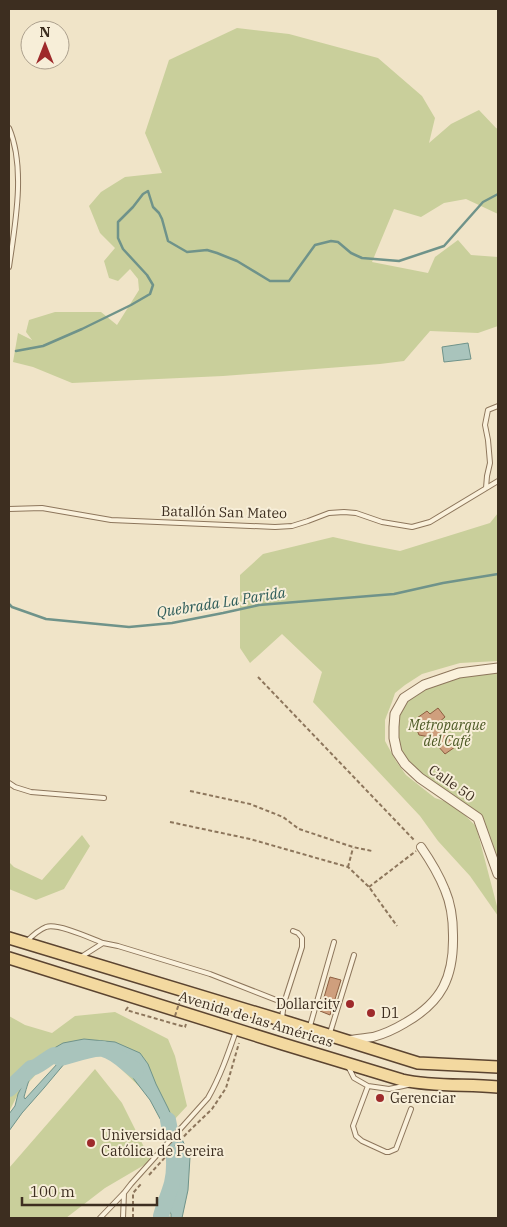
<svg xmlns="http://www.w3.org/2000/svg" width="507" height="1227" font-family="'IBM Plex Serif',serif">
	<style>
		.green { fill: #c9cf9b }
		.water { fill: #a9c4bc; stroke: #6f938a; fill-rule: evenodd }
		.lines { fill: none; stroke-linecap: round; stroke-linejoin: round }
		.stream { stroke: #6f938a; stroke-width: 2.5 }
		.river { stroke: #a9c4bc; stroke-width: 16 }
		.building { fill: #cf9f7d; stroke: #8d5f41 }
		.service-casing { stroke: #8d765c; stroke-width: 6 }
		.minor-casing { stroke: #8d765c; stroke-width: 10 }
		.tertiary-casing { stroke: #8d765c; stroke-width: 11 }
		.primary-casing { stroke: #5b4430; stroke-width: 14 }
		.path { stroke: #8d765c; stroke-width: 2; stroke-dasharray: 4 2.5; stroke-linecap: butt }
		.service { stroke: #faf1dc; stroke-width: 4 }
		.minor { stroke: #faf1dc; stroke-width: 8 }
		.tertiary { stroke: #faf1dc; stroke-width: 9 }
		.primary { stroke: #f3d9a0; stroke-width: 11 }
		.path-bridge { stroke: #8d765c; stroke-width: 2; stroke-dasharray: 4 2.5; stroke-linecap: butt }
		.poi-dot { fill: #9e2a2b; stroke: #f7eed8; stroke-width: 2 }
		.labels { text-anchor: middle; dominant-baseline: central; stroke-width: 4; stroke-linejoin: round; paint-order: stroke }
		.street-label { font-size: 14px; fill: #3d2e20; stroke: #f7eed8 }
		.park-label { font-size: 14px; font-style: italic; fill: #4d5a26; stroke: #f7eed8 }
		.poi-label { font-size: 14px; fill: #3d2e20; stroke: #f7eed8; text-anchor: start }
		.water-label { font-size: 15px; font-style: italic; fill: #2f5d5a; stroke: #f7eed8 }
	</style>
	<rect width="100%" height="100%" fill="#f0e4c8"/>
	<path class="green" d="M237,28l52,6 89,24 44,38 13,22 -6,25 22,-19 28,-14 17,18 2,1v85l-32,-15 -22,4 -23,14 -27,-8 -22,53 56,11 7,-16 23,-17 13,15 27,2v69l-20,7 -48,-2 -26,30 -24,3 -157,12 -151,7 -39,-16 -20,-5 5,-29 14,7 -6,-8 3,-12 26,-8h46l16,13 22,-35 -1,-11 -8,-10 -12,12 -9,-3 -5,-17 11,-13 -15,-15 -11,-27 12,-14 24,-15 37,-4 -17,-40 24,-73z
		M498,513v148l-38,2 -38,11 -17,11 -10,8 -3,9 -7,18v21l11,20 10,14 29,23 18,6 23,22 22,84v6l-28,-40 -32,-35 -18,-25 -107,-114 9,-30 -40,-38 -32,29 -10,-15v-73l23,-21 70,-17 31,7 36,7 90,-28z
		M498,668v206l-20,-56 -73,-54 -11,-38 10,-28 20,-13z
		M82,835l8,11 -26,43 -28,11 -27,-11v-27l5,5 28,13z
		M115,1012l53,27 7,17 12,50 -13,14 -83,-80 -7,-1 -30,16 -36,39 -9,18v-96l16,9 27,8 23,-17z
		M95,1069l27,34 29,58 -46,27 -39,30h-57v-50z"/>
	<path class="water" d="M468,343l3,16 -27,3 -2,-15z
		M84,1039l31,3 25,11 8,11 8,20 12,24 22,49 -2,33 -6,28h-11v-4l-6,-12 15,-46 -30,-56 -17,-22 -5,-13 -13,-11 -12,-5 -28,5 -5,3 -26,31 -22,25 -13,18v-17l6,-8 3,-12 13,-26 13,-14 19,-11zM54,1055l5,1 -1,7 -33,36 -1,-2c6,-21 8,-32 30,-42z"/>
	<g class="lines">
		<path class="stream" d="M16,351l27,-5 39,-17 49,-24 19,-11 3,-9 -6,-10 -24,-26 -5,-11v-16l15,-15 10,-13 5,-3 5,16 6,6 3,6 6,22 19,11 20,-2 10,3 20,8 33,20h19l26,-36 16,-4 7,1 13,11 11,5 37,3 45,-15 39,-44 15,-8
			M9,604l3,3 34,12 83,8 43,-4 51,-10 36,-8 135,-11 49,-11 55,-9"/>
		<path class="river" d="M9,1089l22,-21c6,0 16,-10 23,-13l6,3c10,-2 33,-11 43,-9 13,3 23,15 33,22
			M162,1218l-1,-2c3,-11 8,-22 11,-33 5,-21 0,-42 -4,-63"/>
	</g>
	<path class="building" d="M438,708l7,9 -8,7 18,23 -10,7 -15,-17 -11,-2 -2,-5 -1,-6 1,-6 10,-7 3,3z
		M330,977l11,3 -11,35 -10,-4z"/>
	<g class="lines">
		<defs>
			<path id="service" d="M9,128c17,40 6,97 0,139
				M486,488l1,-12 3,-13 -2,-23 -3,-15 3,-15 10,-4
				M9,509l33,-1 69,12 164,7 17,-1 16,-5 21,-8 15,-1 12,1 26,9 30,5 18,-5 68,-41
				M9,783l6,4 16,5 73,6
				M26,942c6,-6 12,-12 20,-15 12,-4 44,11 57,16
				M81,957l22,-14 15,3 92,28 74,29 -2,15
				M284,1003l18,-56v-9l-4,-5 -5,-2
				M310,1026l24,-84
				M330,1033l24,-78
				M348,1066l6,12 14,8 21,3 19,-4
				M368,1086l-15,40 3,10 6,5 24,11h3l7,-3 15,-40
				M100,1218l24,-25 7,-9 77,-86c12,-21 20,-44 28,-67
				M123,1218l1,-25"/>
			<path id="minor" d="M350,1040c8,-1 16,-2 23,-3 11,-3 22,-8 32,-14 37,-21 49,-46 48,-88 0,-14 -2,-31 -8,-45 -6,-15 -15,-30 -24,-43"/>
			<path id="tertiary" d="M498,668l-39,5 -35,12 -20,13 -9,16 -1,13v11l3,14 8,12 15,14 58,40 20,56"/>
			<path id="primary" d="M9,938l281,85 128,40 80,4
				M9,958l274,86 119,36c32,7 64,4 96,7"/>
		</defs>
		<use href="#service" class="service-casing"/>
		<use href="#minor" class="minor-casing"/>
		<use href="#tertiary" class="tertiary-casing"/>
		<use href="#primary" class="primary-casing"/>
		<path class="path" d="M258,677l157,164
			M443,726h38
			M190,791l60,13 33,13 16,12 54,18 19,4
			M170,822l80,17 98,28 21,20 28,39
			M348,867l5,-19
			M369,887l47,-36
			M128,1007l-2,3 59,17 1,-3
			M149,1175l39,-43 24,-23 14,-21 13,-45
			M133,1218v-25l8,-9"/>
		<use href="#service" class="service"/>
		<use href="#minor" class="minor"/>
		<use href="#tertiary" class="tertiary"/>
		<use href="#primary" class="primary"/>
		<path class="path-bridge" d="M175,1016l8,-25"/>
	</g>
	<g class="poi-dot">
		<circle cx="350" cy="1004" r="5"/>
		<circle cx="371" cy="1013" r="5"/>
		<circle cx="380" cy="1098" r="5"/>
		<circle cx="91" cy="1143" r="5"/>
	</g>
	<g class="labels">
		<g class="street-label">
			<text transform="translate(224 512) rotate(1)">Batallón San Mateo</text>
			<text transform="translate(452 783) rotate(35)">Calle 50</text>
			<text transform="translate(256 1019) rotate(17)">Avenida de las Américas</text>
		</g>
		<g class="park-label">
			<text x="447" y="725">Metroparque<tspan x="447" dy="16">del Café</tspan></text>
		</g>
		<g class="poi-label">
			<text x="340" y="1004" text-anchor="end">Dollarcity</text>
			<text x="381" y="1013">D1</text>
			<text x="390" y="1098">Gerenciar</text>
			<text x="101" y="1135">Universidad<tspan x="101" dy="16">Católica de Pereira</tspan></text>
		</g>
		<g class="water-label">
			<text transform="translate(221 602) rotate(-9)">Quebrada La Parida</text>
		</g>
	</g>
	<rect width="507" height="1227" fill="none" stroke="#3d2e20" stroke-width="20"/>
	<g transform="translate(45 45)"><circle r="24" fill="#f7eed8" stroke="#ada18e"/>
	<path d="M0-4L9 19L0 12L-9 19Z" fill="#9e2a2b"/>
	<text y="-8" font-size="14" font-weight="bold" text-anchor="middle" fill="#3d2e20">N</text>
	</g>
	<path d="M22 1197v8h135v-8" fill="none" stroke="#3d2e20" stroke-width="2.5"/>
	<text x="30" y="1197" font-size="15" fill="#3d2e20" stroke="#f7eed8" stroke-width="4" paint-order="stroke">100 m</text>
</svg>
